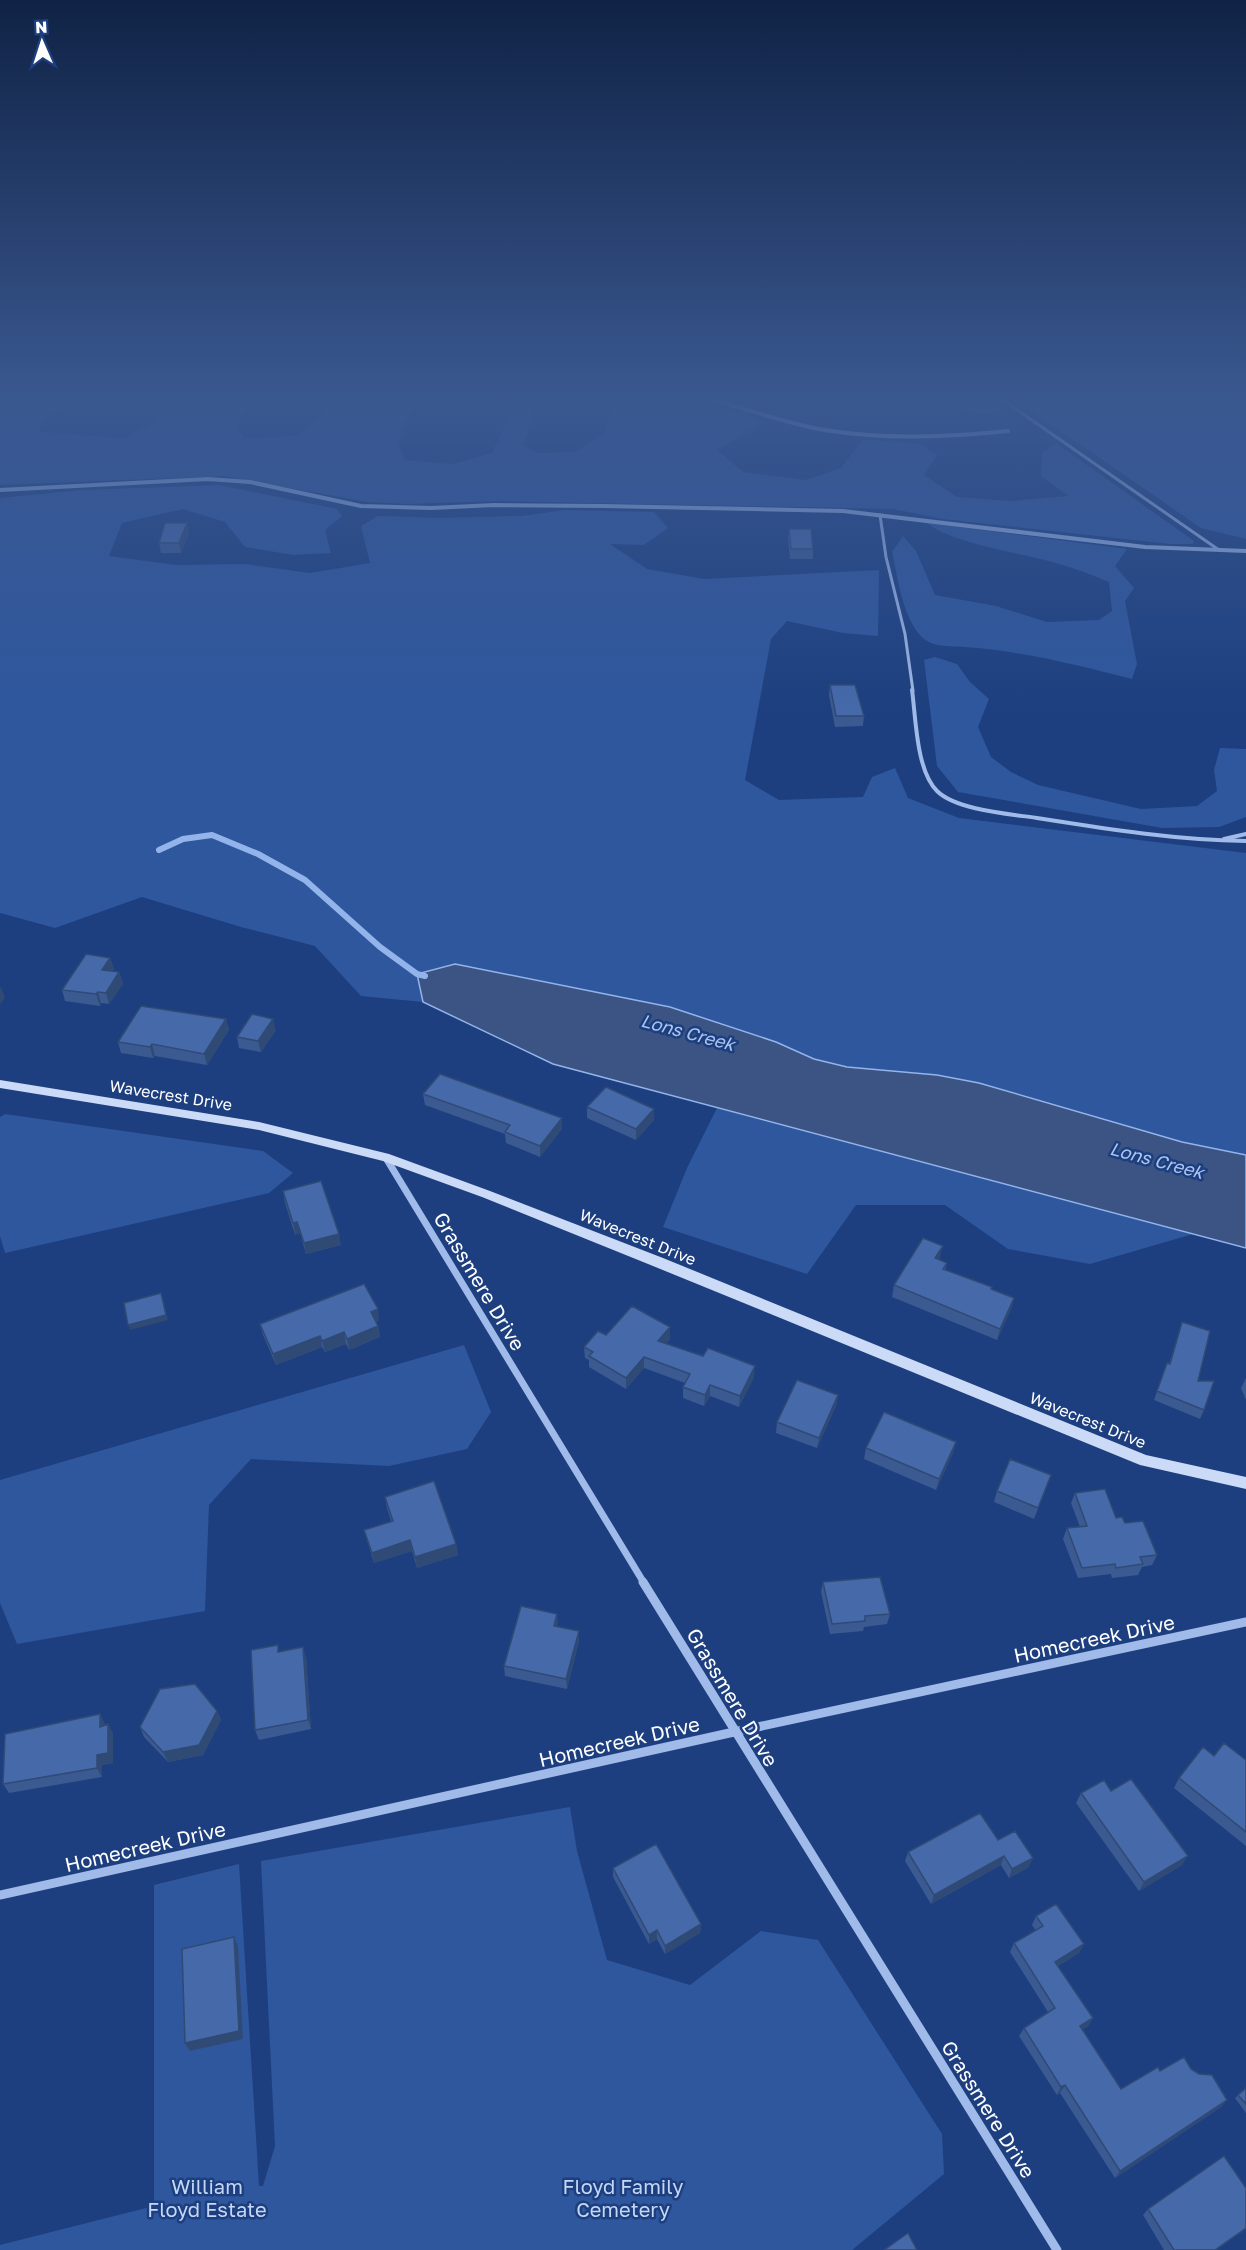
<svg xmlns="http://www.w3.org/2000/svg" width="1246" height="2250" font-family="'Golos Text',sans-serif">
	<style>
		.green { fill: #2f579e }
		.water { fill: #3b5484; stroke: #93b4eb; stroke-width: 1.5 }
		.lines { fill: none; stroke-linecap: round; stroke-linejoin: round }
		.stream { stroke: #93b4eb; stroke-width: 6 }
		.lane-far1 { stroke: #a0bae9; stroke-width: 3 }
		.lane { stroke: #a0bae9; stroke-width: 4 }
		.street-far2 { stroke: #a0bae9; stroke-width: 4 }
		.street-far1 { stroke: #a0bae9; stroke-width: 7 }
		.street { stroke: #a0bae9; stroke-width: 9 }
		.secondary { fill: #cbdaf7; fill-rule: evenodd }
		.wall { fill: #3b5a91 }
		.shaded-wall { fill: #304a76 }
		.building { fill: #4569a9; stroke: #304a76; stroke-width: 1.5 }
		.labels { text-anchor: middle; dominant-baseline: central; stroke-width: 5; stroke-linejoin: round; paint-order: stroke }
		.street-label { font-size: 16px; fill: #fff; stroke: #1d3f7f }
		.water-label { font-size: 18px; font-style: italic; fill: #abc5f1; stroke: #1d3f7f }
		.near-street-label { font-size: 20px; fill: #fff; stroke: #1d3f7f }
		.near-park-label { font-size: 20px; fill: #c4d7f7; stroke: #1d3f7f }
	</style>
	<rect width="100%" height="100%" fill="#1d3f7f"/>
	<path class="green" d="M0,398h78l-6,6 -27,12 -7,16 86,6 31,-16 7,-17 -1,-7h91l-15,28 7,12 54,-2 40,-38h70l3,9 -13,38 7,15 47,4 40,-11 26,-55 21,1 -16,46 15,8 37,-1 30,-19 8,-29 7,-6h56l76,18 11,7 -46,27 26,22 63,8 35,-12 22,-29 58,5 16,11 -13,20 33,22 54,4 58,-5 -28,-20 1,-23 14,-10 138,98 -1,3h-23l-227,-25 -50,-10 -395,-8 -91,3 -40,-2 -143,-26 -224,9z
		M931,398h56l16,8 -7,8 -24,-1z
		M1013,398h233v141l-45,-11z
		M219,485l118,24 5,7 -17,14 6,23 -38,2 -48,-8 -20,-25 -42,-13 -61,14 -13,33 67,9 69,-1 65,9 60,-10 -9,-37 17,-10 62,2 82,-2 43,-6 89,2 14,16 -24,17 -34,-1 37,25 57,10 175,-9 -1,66 -35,-3 -56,-12 -16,18 -26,141 34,20 84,-3 9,-20 23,-9 13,30 51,20 287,35v302l-64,-13 -203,-59 -42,-8 -90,-8 -33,-8 -38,-17 -106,-35 -215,-43 -38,10 6,28 -62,-6 -46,-50 -74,-19 -99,-30 -87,31 -55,-15v-415l82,-8z
		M927,523l200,26 -12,17 19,22 -9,13 12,63 -5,15c-55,-14 -110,-28 -167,-32 -16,-1 -35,1 -46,-13 -17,-21 -21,-56 -27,-82l11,-16 13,15 19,44 61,11 51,16 52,-2 13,-9 -3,-29c-17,-7 -35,-14 -53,-19 -32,-9 -105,-20 -129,-40z
		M935,657l22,7 13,18 19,17 -11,28 13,30 20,15 27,13 103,24 56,-3 20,-15 -3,-21 6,-22 26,1v68l-27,10 -57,1 -204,-36 -21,-26 -13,-106z
		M717,1108l476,126 -103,30 -82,-15 -63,-44h-89l-49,69 -144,-47 24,-59z
		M5,1114l258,37 30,22 -24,20 -264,60 -5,-17v-119z
		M464,1345l27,67 -24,37 -78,17 -138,-7 -42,46 -4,106 -188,33 -17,-41v-123z
		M570,1807l7,44 30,109 83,25 71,-54 57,9 124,194 2,40 -92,76h-852v-5l154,-39v-321l85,-21 20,322h4l12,-40 -14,-285z"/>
	<path class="water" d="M455,964l215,43 106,35 38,17 33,8 90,8 42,8 203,59 64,13v93l-693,-184 -130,-62 -6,-28z"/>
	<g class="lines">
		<path class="stream" d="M159,850l24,-11 29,-4 46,19 47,26 75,67 37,27 8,2"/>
		<path class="lane-far1" d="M1000,398l219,152
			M880,515l6,42 19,77 8,57"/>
		<path class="lane" d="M912,690c4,28 4,80 25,101 19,19 73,23 100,27 70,11 139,22 209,23
			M1224,839l22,-5"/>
		<path class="street-far2" d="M705,398c40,10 79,25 120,32 61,10 122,7 183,1
			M0,490l208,-11 42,3 111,24 70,2 63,-3 110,1 239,5 302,36 101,4"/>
		<path class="street-far1" d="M386,1158l258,425"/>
		<path class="street" d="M643,1582l414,668
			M0,1895l734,-163 512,-110"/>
		<path class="secondary" d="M0,1080l259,42 130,32 101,37 173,67 483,197 100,22v12l-106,-24 -487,-199 -171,-69 -99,-36 -124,-31 -259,-42z"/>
	</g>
	<path class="wall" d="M789,529l24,20v10h-23l-2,-20z
		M189,533l-8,20h-20l-2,-10z
		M830,685l34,31 -1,10 -28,1 -6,-32z
		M110,958l4,11 -2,2 7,1 4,12 -14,20 -8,-1 -1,3 -35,-5 -3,-11z
		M226,1019l3,11 -22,35 -52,-9 -2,2 -32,-5 -3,-11z
		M276,1030l-15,22 -22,-4 -2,-11z
		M423,1094l139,35 -22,28 -34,-14 -1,-9 -80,-29z
		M587,1107l67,13 -18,20 -49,-22z
		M283,1191l58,54 -35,9 -6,-21 -5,2 -10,-32z
		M940,1257l-1,3 8,3 -2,7 69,28 -3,11 -14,31 -105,-43 2,-12z
		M379,1320l-3,2 2,4 2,11 -31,13 -3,-6 -21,8 -3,-5 -46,18 -13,-30 -3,-11z
		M1182,1322l16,59 6,29 -4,9 -46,-19 13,-37 2,1z
		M606,1335l64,4 -4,4 88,34 -15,30 -29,-11 -6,10 -21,-8v-11l2,-4 -41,-15 -18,21 -37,-22v-7l-4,-2 -1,-11z
		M1246,1378v22l-5,-12z
		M838,1395l-2,11 -19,42 -41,-15 1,-11z
		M956,1442l-3,11 -17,37 -72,-31 2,-11z
		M1047,1486l-13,33 -40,-17 3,-11z
		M1075,1493l50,30 32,32 -5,10 -10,2 -4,8 -26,3 -1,-4 -33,4 -15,-39 4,-11 13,-1 -9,-24z
		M385,1497l71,47 2,11 -41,13 -5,-17 -38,12 -7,-23 -3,-10 27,-9 -4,-13z
		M823,1582l67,32 -3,10 -23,3 -1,4 -33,3 -9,-42z
		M557,1614v13l22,14 -12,48 -62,-13 -1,-10z
		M280,1651l26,6 5,72 -52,11 -4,-10z
		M217,1711l4,9 -18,35 -35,7 -24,-25 -4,-10z
		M100,1714l5,11 3,-1 5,10v29l-11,2v12l-93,16 -6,-9z
		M1214,1756l32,4v86l-72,-58 5,-10z
		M1111,1791l71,74 -43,26 -63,-88 5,-10z
		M998,1840l31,27 -20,11 -8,-13 -70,39 -26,-43 3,-9z
		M613,1868l88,56 -1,9 -35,21 -8,-15 -8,5 -36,-67z
		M1036,1916l48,28 -5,9 -21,13 35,52 -5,8 -6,4 39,59 39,-18 31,-2 36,31 -6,7 -106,71 -55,-85 -3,2 -38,-59 5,-8 24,-16 -38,-60 4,-9 22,-12 -4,-6z
		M1246,2088v25l-11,-15z
		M1246,2188v41l-30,21h-52l-21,-35 5,-6z"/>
	<path class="shaded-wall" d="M187,523l2,10 -8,20 -2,-10z
		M110,958l4,11 -8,12 -4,-11z
		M119,972l4,12 -14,20 -3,-11z
		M1,987l4,11 -5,6v-16z
		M98,992l3,11 -1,3 -4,-12z
		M226,1019l3,11 -22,35 -3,-11z
		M273,1019l3,11 -15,22 -3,-11z
		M152,1044l3,12 -2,2 -3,-11z
		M654,1109v11l-18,20v-11z
		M562,1118v11l-22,28v-11z
		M297,1222l3,11 -5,2 -2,-12z
		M339,1234l2,11 -35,9 -2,-11z
		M943,1246l-3,11 -7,12 2,-11z
		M161,1293l7,27 -38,10 -2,-5z
		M1014,1298l-3,11 -14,31 3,-11z
		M378,1309l1,11 -6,3 -2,-11z
		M378,1326l2,11 -31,13 -2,-11z
		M670,1327v12l-12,13v-11z
		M344,1332l2,12 -21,8 -3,-11z
		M320,1336l2,11 -46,18 -3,-11z
		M644,1357v11l-18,21v-11z
		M755,1366l-1,11 -15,30 1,-11z
		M710,1385v11l-6,10 1,-11z
		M838,1395l-2,11 -19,42 2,-10z
		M956,1442l-3,11 -17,37 3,-11z
		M410,1540l2,11 -38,12 -2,-10z
		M456,1544l2,11 -41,13 -2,-11z
		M557,1614l1,10 -3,12 -1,-10z
		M579,1631v10l-12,48 -1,-10z
		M303,1647l3,10 5,72 -3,-9z
		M217,1711l4,9 -18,35 -35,7 -5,-10z
		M100,1714l5,10v12l-5,-9z
		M108,1724l5,10v29l-11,2v12l-5,-9v-13z
		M1004,1856l-3,9 -70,39 3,-9z
		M1188,1856l-6,9 -43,26 5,-9z
		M1033,1858l-4,9 -20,11 3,-9z
		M701,1924l-1,9 -35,21v-8z
		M657,1930v9l-8,5v-9z
		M234,1937l4,9 5,93 -53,12 -5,-8z
		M1084,1944l-5,9 -28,17 4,-8z
		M1093,2018l-5,8 -13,8 5,-8z
		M1065,2085l-5,8 -3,2 4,-8z
		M1227,2100l-6,7 -106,71 5,-7z
		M1246,2228v1l-30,21h-1z"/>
	<path class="building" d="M165,523h22l-8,20h-20z
		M789,529h22l2,20h-22z
		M830,685h25l9,31h-28z
		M86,954l24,4 -8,12 17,2 -13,21 -8,-1 -2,2 -34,-4z
		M141,1006l85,13 -22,35 -52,-10 -2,3 -32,-5z
		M252,1014l21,5 -15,22 -21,-4z
		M440,1074l122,44 -22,28 -35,-14 5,-7 -87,-31z
		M606,1087l48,22 -18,20 -49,-22z
		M321,1181l18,53 -35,9 -7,-21 -4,1 -10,-32z
		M923,1238l20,8 -8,12 12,5 -4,6 49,18 -1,2 23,9 -14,31 -106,-44z
		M364,1284l14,25 -7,3 7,14 -31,13 -3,-7 -22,9 -2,-5 -47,18 -13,-30z
		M161,1293l5,22 -38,10 -4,-22z
		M632,1306l38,21 -12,14 45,15 5,-8 47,18 -15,30 -30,-11 -5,10 -22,-8 7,-13 -46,-17 -18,21 -37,-22 4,-4 -9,-5 14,-16 8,4z
		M1182,1322l28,9 -12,50h16l-10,29 -47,-19 10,-28 3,1z
		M797,1380l41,15 -19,43 -42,-16z
		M884,1412l72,30 -17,37 -73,-31z
		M1010,1459l41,16 -13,33 -41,-17z
		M434,1481l22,63 -41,13 -5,-17 -38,13 -8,-23 29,-9 -8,-24z
		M1105,1489l11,29 6,-1 3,6 18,-2 14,34 -17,2 3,7 -27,4 -1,-4 -33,4 -15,-40 20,-2 -12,-33z
		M880,1577l10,37 -25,2v5l-33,3 -9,-42z
		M521,1606l36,8 -3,12 25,5 -13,48 -62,-13z
		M278,1645v7l25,-5 5,73 -53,10 -4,-80z
		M195,1684l22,27 -18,34 -36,7 -23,-25 20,-38z
		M100,1714v13l8,-3v29l-11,2v13l-94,16 2,-50z
		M1224,1743l22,17v72l-67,-54 24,-31 11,9z
		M1131,1779l57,77 -44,26 -63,-89 23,-13 7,11z
		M980,1813l18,27 17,-9 18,27 -21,11 -8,-13 -70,39 -26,-43z
		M656,1844l45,80 -36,22 -8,-16 -8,5 -36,-67z
		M1056,1904l28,40 -29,18 38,56 -13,8 41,63 37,-22 2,4 24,-14 7,12 8,5 13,1 15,25 -107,71 -55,-86 -4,2 -37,-59 31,-20 -41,-65 29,-17 -7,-10z
		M234,1937l5,94 -54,12 -3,-94z
		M1246,2088v16l-8,-9z
		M1224,2156l22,32v40l-31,22h-41l-26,-41z
		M908,2233l9,17h-33z"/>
	<linearGradient id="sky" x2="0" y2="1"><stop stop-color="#102346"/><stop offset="0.56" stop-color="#3a5890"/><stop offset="1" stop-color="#3a5890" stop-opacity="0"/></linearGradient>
	<rect width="1246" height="713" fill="url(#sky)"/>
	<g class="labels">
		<g class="street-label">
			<text transform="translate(171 1095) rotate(9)">Wavecrest Drive</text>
			<text transform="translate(638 1237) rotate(22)">Wavecrest Drive</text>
			<text transform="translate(1088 1420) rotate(22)">Wavecrest Drive</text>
		</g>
		<g class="water-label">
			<text transform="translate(688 1032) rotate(15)">Lons Creek</text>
			<text transform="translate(1157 1160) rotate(15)">Lons Creek</text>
		</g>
		<g class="near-street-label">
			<text transform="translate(480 1281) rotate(59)">Grassmere Drive</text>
			<text transform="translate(1094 1638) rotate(-12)">Homecreek Drive</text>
			<text transform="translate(733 1697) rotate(59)">Grassmere Drive</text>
			<text transform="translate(619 1741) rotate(-13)">Homecreek Drive</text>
			<text transform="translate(145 1846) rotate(-13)">Homecreek Drive</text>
			<text transform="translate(989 2109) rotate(58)">Grassmere Drive</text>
		</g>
		<g class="near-park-label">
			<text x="207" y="2186">William<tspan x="207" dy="23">Floyd Estate</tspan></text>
			<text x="623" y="2186">Floyd Family<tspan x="623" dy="23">Cemetery</tspan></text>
		</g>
	</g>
	<g transform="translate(42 42) rotate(357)" stroke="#1d3f7f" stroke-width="4.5" paint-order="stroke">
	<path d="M0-4.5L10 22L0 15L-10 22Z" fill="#ffffff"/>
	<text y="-9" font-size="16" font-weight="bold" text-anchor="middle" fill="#ffffff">N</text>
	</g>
</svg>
